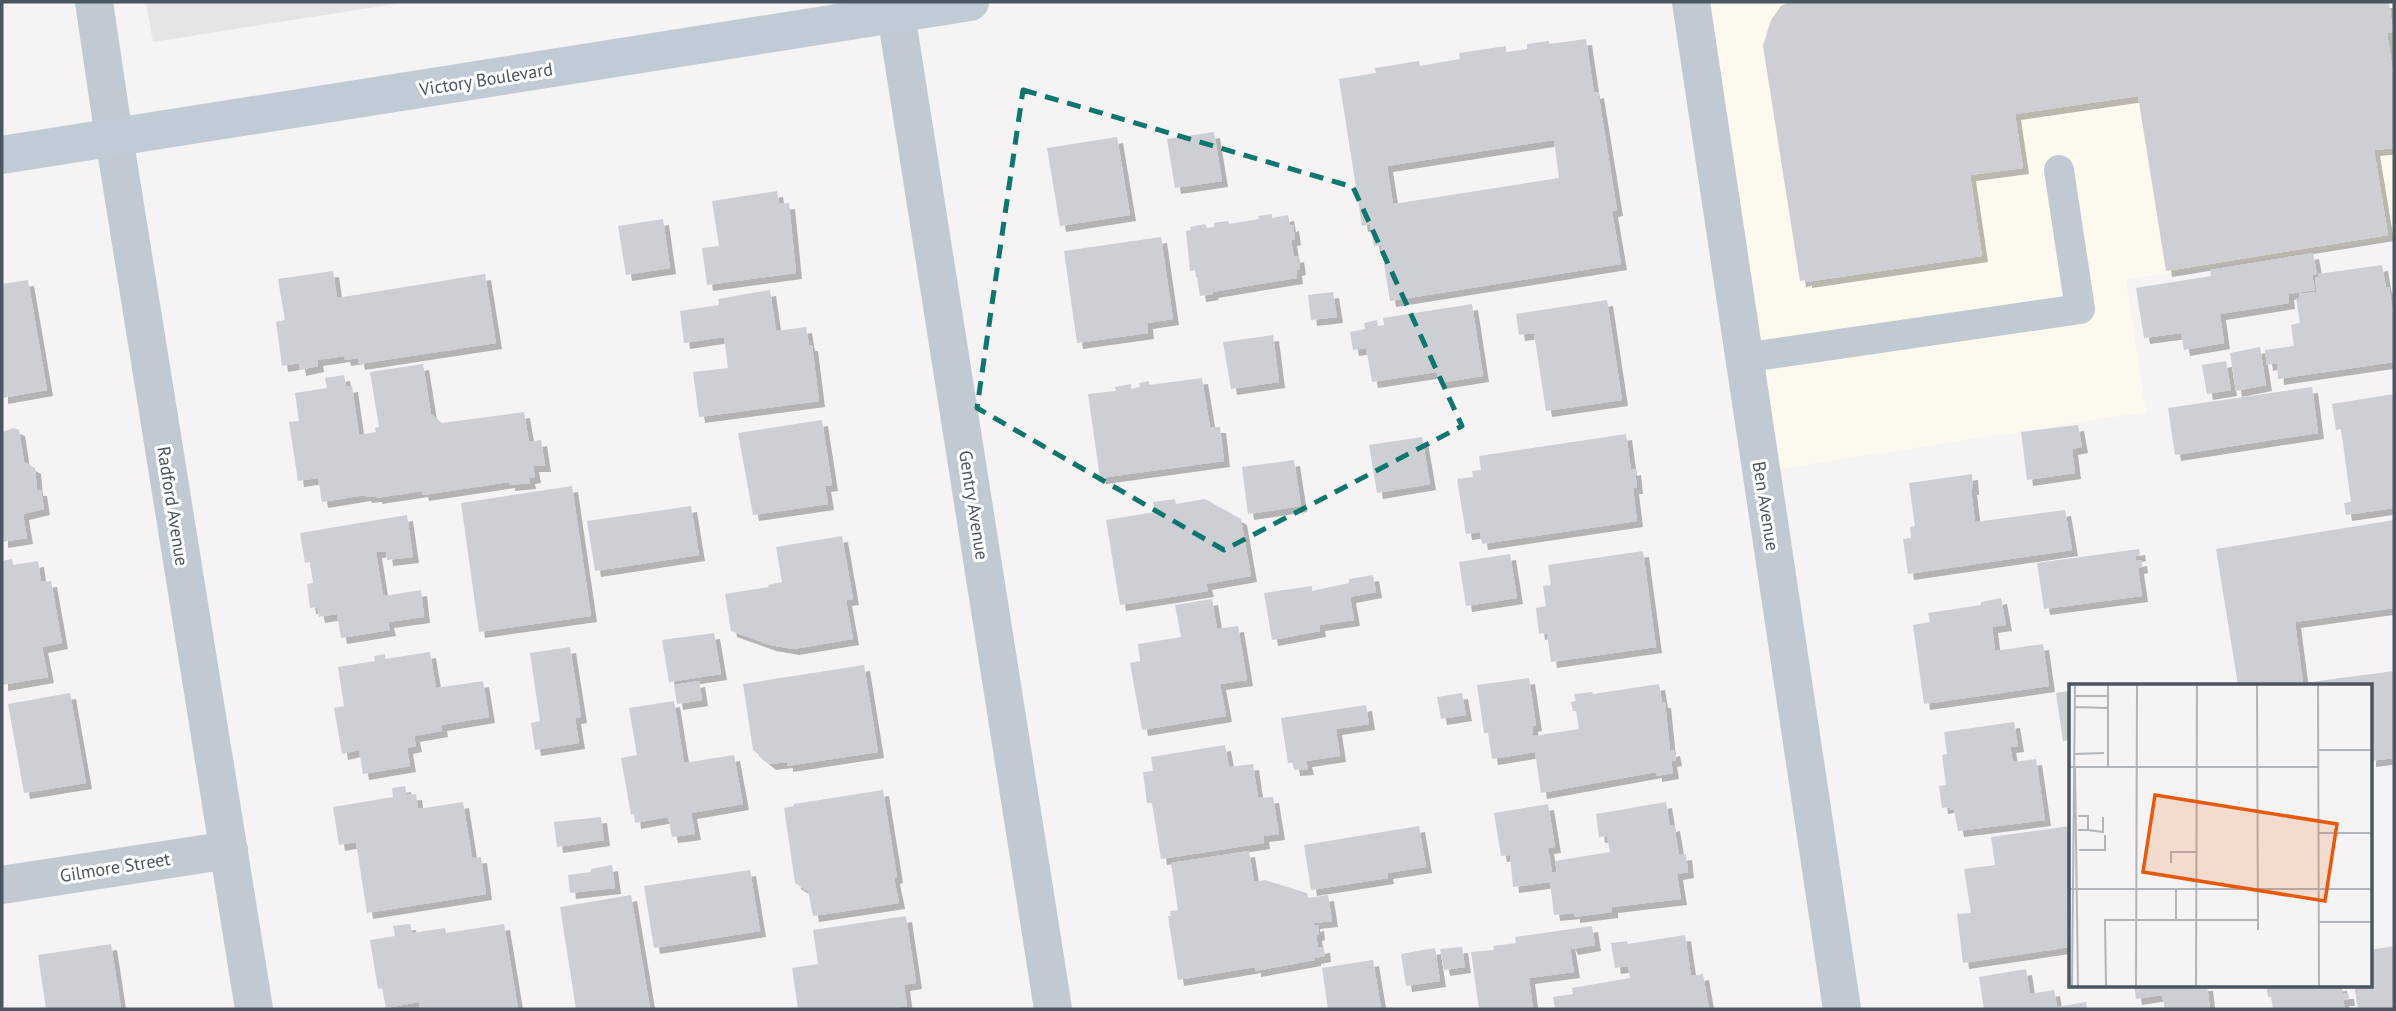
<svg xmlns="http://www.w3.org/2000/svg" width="2396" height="1011" font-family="'PT Sans',sans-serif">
	<defs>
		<filter id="shadow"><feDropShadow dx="6" dy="6" stdDeviation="0" flood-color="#0004"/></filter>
	</defs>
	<rect width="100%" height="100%" fill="#f5f3f3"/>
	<polygon fill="#fdf9ef" points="1684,2 2394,2 2394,239 2126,280 2146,412 1754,473"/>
	<polygon fill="#e6e4e5" points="146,2 407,2 153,42"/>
	<g fill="#cdcfd5" fill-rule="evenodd" filter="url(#shadow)">
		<polygon points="1789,2 2389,2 2393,32 2387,33 2394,80 2394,148 2374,150 2388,235 2166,271 2138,96 2015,114 2023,168 1970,175 1982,256 1806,282 1806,280 1800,281 1763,46 1771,20 1781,6"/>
		<path d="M1586,39l8,54 4,-1 19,118 -5,1 9,53 -231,37 -9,-56 -7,1 -4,-22 -8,2 -23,-147 37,-6 -1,-5 44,-7 1,5 40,-7 -1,-6 47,-7v6l21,-3v-5l22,-3v3zM1554,140l5,38 -166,26 -6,-38z"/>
		<polygon points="1214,132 1222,181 1175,188 1167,139"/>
		<polygon points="1117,137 1130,215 1060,226 1047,148"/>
		<polygon points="777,191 779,204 789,203 796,273 707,285 702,248 719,246 712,201"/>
		<polygon points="1272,214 1272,218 1288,215 1290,226 1293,225 1295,239 1291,240 1294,257 1298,256 1300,269 1296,270 1297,278 1212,292 1213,294 1200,296 1196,270 1190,271 1186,231 1191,230 1190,227 1205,224 1207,228 1214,227 1214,223 1228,221 1229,224 1259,219 1258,216"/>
		<polygon points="663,219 670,268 626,275 618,226"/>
		<polygon points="1161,237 1173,319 1147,323 1148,333 1077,343 1064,251"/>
		<polygon points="2313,253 2317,274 2312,275 2315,290 2288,294 2289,303 2220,314 2224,343 2184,350 2181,333 2144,338 2136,288 2211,276 2210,270"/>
		<polygon points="2382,265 2386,288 2389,287 2394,319 2394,362 2278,379 2277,363 2267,365 2265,350 2294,346 2291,325 2300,323 2296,298 2299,298 2299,294 2317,292 2315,278 2319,277 2318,274"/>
		<polygon points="333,271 337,298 485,274 496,343 359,364 358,358 345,360 344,356 317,360 318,366 300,370 299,363 282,366 276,322 285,320 278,279"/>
		<polygon points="28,280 47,390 2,398 2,284"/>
		<polygon points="770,290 776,331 806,327 809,345 812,345 819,401 699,417 693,372 728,368 724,337 684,343 680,311 719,305 718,299"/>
		<polygon points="1333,292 1337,317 1311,320 1308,295"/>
		<polygon points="1607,300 1622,400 1546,411 1534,333 1519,335 1516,314"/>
		<polygon points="1472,304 1483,376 1439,383 1437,372 1372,382 1366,348 1353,350 1350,332 1365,329 1364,323 1377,320 1378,326 1384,325 1383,318"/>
		<polygon points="1273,335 1279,382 1231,389 1223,342"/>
		<polygon points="2260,347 2266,385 2236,391 2230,353"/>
		<polygon points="2226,361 2231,390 2207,394 2202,365"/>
		<polygon points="423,364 431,414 442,423 524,412 529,442 541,440 545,466 533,466 535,477 529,478 530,483 509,485 509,482 423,495 422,491 376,498 376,496 366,497 365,495 322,502 318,478 298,481 289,422 299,421 295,393 327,388 325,378 344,375 346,387 352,386 359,435 376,432 375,428 379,427 370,372"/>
		<polygon points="1202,378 1210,427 1220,427 1224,461 1100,478 1088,394 1116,391 1115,387 1131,384 1131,389 1140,387 1139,383 1149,381 1149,385"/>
		<polygon points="2312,387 2318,433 2175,455 2168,408"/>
		<polygon points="2394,394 2394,508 2346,515 2344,503 2351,502 2341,429 2336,430 2332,404"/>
		<polygon points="822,420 832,485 825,486 828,504 753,515 738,433"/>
		<polygon points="2078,425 2082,447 2072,449 2075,473 2027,480 2021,432"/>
		<polygon points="14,428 19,430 24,462 35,468 37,490 41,490 44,509 23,514 27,538 2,542 2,432"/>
		<polygon points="1626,434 1631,470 1635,469 1637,488 1633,488 1637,521 1482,544 1480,532 1466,534 1457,479 1473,477 1472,471 1481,470 1479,456"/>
		<polygon points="1422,437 1430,484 1377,493 1369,445"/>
		<polygon points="1294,460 1301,506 1248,514 1242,467"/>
		<polygon points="1972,474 1973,489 1971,489 1975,522 2065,510 2072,550 1908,574 1903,539 1911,538 1910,527 1915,526 1909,483"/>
		<polygon points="572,486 591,616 479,632 461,503"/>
		<polygon points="1175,499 1176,504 1205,499 1241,519 1251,576 1206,584 1208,591 1120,605 1106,520 1155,512 1153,502"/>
		<polygon points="691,506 699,555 595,571 587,521"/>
		<polygon points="407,515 413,557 387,560 386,551 376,552 383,596 421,590 424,617 388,622 390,630 341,638 337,614 319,617 317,607 310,608 307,584 313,583 310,562 305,563 300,533"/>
		<polygon points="2394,520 2394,608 2295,622 2303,683 2394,671 2394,758 2370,761 2370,685 2238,685 2216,549"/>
		<polygon points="842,536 853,599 846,600 853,639 793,649 770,645 731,631 725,594 769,587 768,585 782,582 776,547"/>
		<polygon points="2139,549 2140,555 2136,556 2136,561 2141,560 2142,567 2138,568 2142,596 2044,609 2037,563"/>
		<polygon points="1643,551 1656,647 1551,662 1547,633 1539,634 1536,608 1546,606 1543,586 1551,585 1548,565"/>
		<polygon points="1510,554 1517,598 1466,606 1459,562"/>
		<polygon points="12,559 13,565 38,561 41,582 51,581 62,643 42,647 48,677 2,685 2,561"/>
		<polygon points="1373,575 1376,592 1350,597 1354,620 1319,625 1320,631 1272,640 1264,593 1312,586 1312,591 1349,583 1349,579"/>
		<polygon points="2001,598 2006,625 1992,627 1995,651 2043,644 2049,686 1924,704 1913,625 1930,622 1928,613 1981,605 1981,602"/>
		<polygon points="1212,599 1217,629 1238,626 1247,680 1220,684 1226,716 1142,730 1130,663 1140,661 1138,644 1181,637 1175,605"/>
		<polygon points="714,633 721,674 669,682 662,640"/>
		<polygon points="570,647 581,717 575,718 579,743 535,750 531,723 540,721 530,653"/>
		<polygon points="430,652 436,688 483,681 489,717 441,725 442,731 414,736 416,746 407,748 410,766 363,774 359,750 342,754 334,708 344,706 338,667 375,661 374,656 385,654 385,659"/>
		<polygon points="864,665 878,752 787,766 787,762 770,764 753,750 743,684"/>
		<polygon points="1529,678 1536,725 1532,726 1533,736 1579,729 1576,711 1573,711 1571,702 1576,701 1574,694 1592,692 1593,694 1659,684 1662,702 1665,702 1670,751 1674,750 1676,760 1671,761 1673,773 1656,776 1656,772 1541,793 1535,752 1492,759 1488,733 1484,733 1477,685"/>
		<polygon points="699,681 702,700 677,704 674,685"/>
		<polygon points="2070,691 2070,740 2063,741 2056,693"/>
		<polygon points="70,693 86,783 24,793 8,704"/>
		<polygon points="1462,693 1466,715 1441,719 1437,697"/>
		<polygon points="674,701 684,763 734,755 743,804 691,813 695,834 672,837 668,817 635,823 634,814 631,815 621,758 637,755 629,708"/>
		<polygon points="1366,705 1369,724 1336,729 1340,756 1306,761 1308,769 1294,770 1293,763 1288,763 1281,718"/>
		<polygon points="2014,722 2018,746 2010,747 2013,762 2036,759 2045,820 1958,831 1954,810 1950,810 1949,807 1942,808 1939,786 1946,785 1942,755 1947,754 1944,732"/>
		<polygon points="1225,745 1229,767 1253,764 1258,798 1273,797 1279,834 1263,836 1264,843 1161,859 1152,803 1147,803 1143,772 1153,771 1151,757"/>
		<polygon points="405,786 407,795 416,794 418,809 463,802 472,858 481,857 486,894 367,913 356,842 339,845 333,807 393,797 392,788"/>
		<polygon points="883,790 897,877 894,878 899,903 813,916 808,891 795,883 784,808 794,806 794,804"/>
		<polygon points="1666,802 1670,826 1674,825 1679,855 1686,854 1688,872 1677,874 1681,899 1612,907 1612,912 1574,917 1574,913 1554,915 1550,882 1513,887 1510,855 1501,856 1494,813 1548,804 1555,847 1548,848 1552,872 1557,872 1555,861 1610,852 1607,836 1599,837 1596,814"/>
		<polygon points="601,817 604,840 557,847 554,822"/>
		<polygon points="1419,826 1426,867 1387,873 1388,878 1311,890 1304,845"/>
		<polygon points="2070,826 2070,947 1963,963 1957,914 1971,913 1964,869 1995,865 1991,837"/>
		<polygon points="1249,851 1254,882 1265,880 1307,893 1308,898 1328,895 1332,921 1314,923 1314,926 1318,925 1319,934 1316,935 1318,948 1324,947 1325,956 1315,958 1315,960 1255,971 1255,967 1178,980 1168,916 1171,916 1170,911 1178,910 1171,863"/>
		<polygon points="612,865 615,888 570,893 568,875 591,872 591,869"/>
		<polygon points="750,870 760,931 654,948 644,886"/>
		<polygon points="631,895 650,1008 576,1009 560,907"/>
		<polygon points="906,916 916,983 904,985 907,1006 889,1009 798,1009 792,968 818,964 813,930"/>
		<polygon points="410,924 412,933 445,928 446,933 504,924 518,1009 420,1009 419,1002 386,1008 382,988 378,989 370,940 395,936 393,926"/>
		<polygon points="1592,926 1595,945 1572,949 1569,942 1574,972 1529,978 1533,1009 1479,1009 1471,952 1494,950 1493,946 1516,943 1515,937"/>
		<polygon points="1685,935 1691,976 1703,974 1709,1009 1555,1009 1553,997 1573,994 1572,988 1630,978 1628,966 1615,968 1611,943 1627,941 1628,944"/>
		<polygon points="111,944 121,1009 46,1009 38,955"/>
		<polygon points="2394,946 2394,1009 2358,1009 2354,985 2370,985 2370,950"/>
		<polygon points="1462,947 1465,967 1444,970 1440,949"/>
		<polygon points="1435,948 1440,981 1406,986 1401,954"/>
		<polygon points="1373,960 1381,1008 1328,1009 1322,968"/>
		<polygon points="2026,969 2030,994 2054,990 2057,1007 2086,1002 2087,1009 1984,1009 1979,977"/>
		<polygon points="2134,985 2207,985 2210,1009 2165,1009 2162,995 2136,999"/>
		<polygon points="2266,985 2300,985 2301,987 2341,985 2343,993 2348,993 2349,1000 2343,1000 2345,1009 2273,1009 2271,997 2268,997"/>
	</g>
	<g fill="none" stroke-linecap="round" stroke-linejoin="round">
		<polyline stroke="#c1cad2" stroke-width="30" points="1743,358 2080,309 2059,170"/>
		<g stroke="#c1cad2" stroke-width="38">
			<polyline points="1691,2 1842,1009"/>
			<polyline points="896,14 1053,1009"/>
			<polyline points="114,137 254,1009"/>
			<polyline points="2,885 229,850"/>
		</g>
		<polyline stroke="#c1cad2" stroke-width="38" points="94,2 114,137"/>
		<polyline stroke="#c1cbd6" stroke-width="38" points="2,155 970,2"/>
	</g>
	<path fill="none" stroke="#0f766e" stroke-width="5" stroke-dasharray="14 9" stroke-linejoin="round" d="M1023,90l330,97 109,239 -238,124 -247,-142z"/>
	<g text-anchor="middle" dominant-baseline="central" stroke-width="6" stroke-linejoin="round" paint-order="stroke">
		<g font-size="18" fill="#4a5661" stroke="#fff">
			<text transform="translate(486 79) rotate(-9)">Victory Boulevard</text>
			<text transform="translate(974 505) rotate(81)">Gentry Avenue</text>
			<text transform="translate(173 506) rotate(81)">Radford Avenue</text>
			<text transform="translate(1766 506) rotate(81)">Ben Avenue</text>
			<text transform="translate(115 867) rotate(-9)">Gilmore Street</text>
		</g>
	</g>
	<g transform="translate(2069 684)">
		<rect width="303" height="303" fill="#f5f3f3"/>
		<path fill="none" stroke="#b1b4b9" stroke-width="2" d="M188,1l1,245M249,1l1,301M6,12h33M6,23l33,1M249,66h54M6,70l29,-1M0,83h249M39,83v-82M6,84l3,218M9,132h10v14h-10M19,146l15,2v-15M249,149h54M10,166h26v-15M102,179v-11h26M0,205h303M107,205v31M250,238h53M3,302l3,-301M37,302l-1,-66h152M67,302l1,-301M127,302l1,-301"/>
		<path fill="#e8590c" fill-opacity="0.15" stroke="#e8590c" stroke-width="3.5" d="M86,111l182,29 -12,77 -182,-29z"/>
		<rect width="303" height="303" fill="none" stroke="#4a5661" stroke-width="3.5"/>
	</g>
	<rect width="2396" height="1011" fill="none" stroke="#4a5661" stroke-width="7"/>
</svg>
